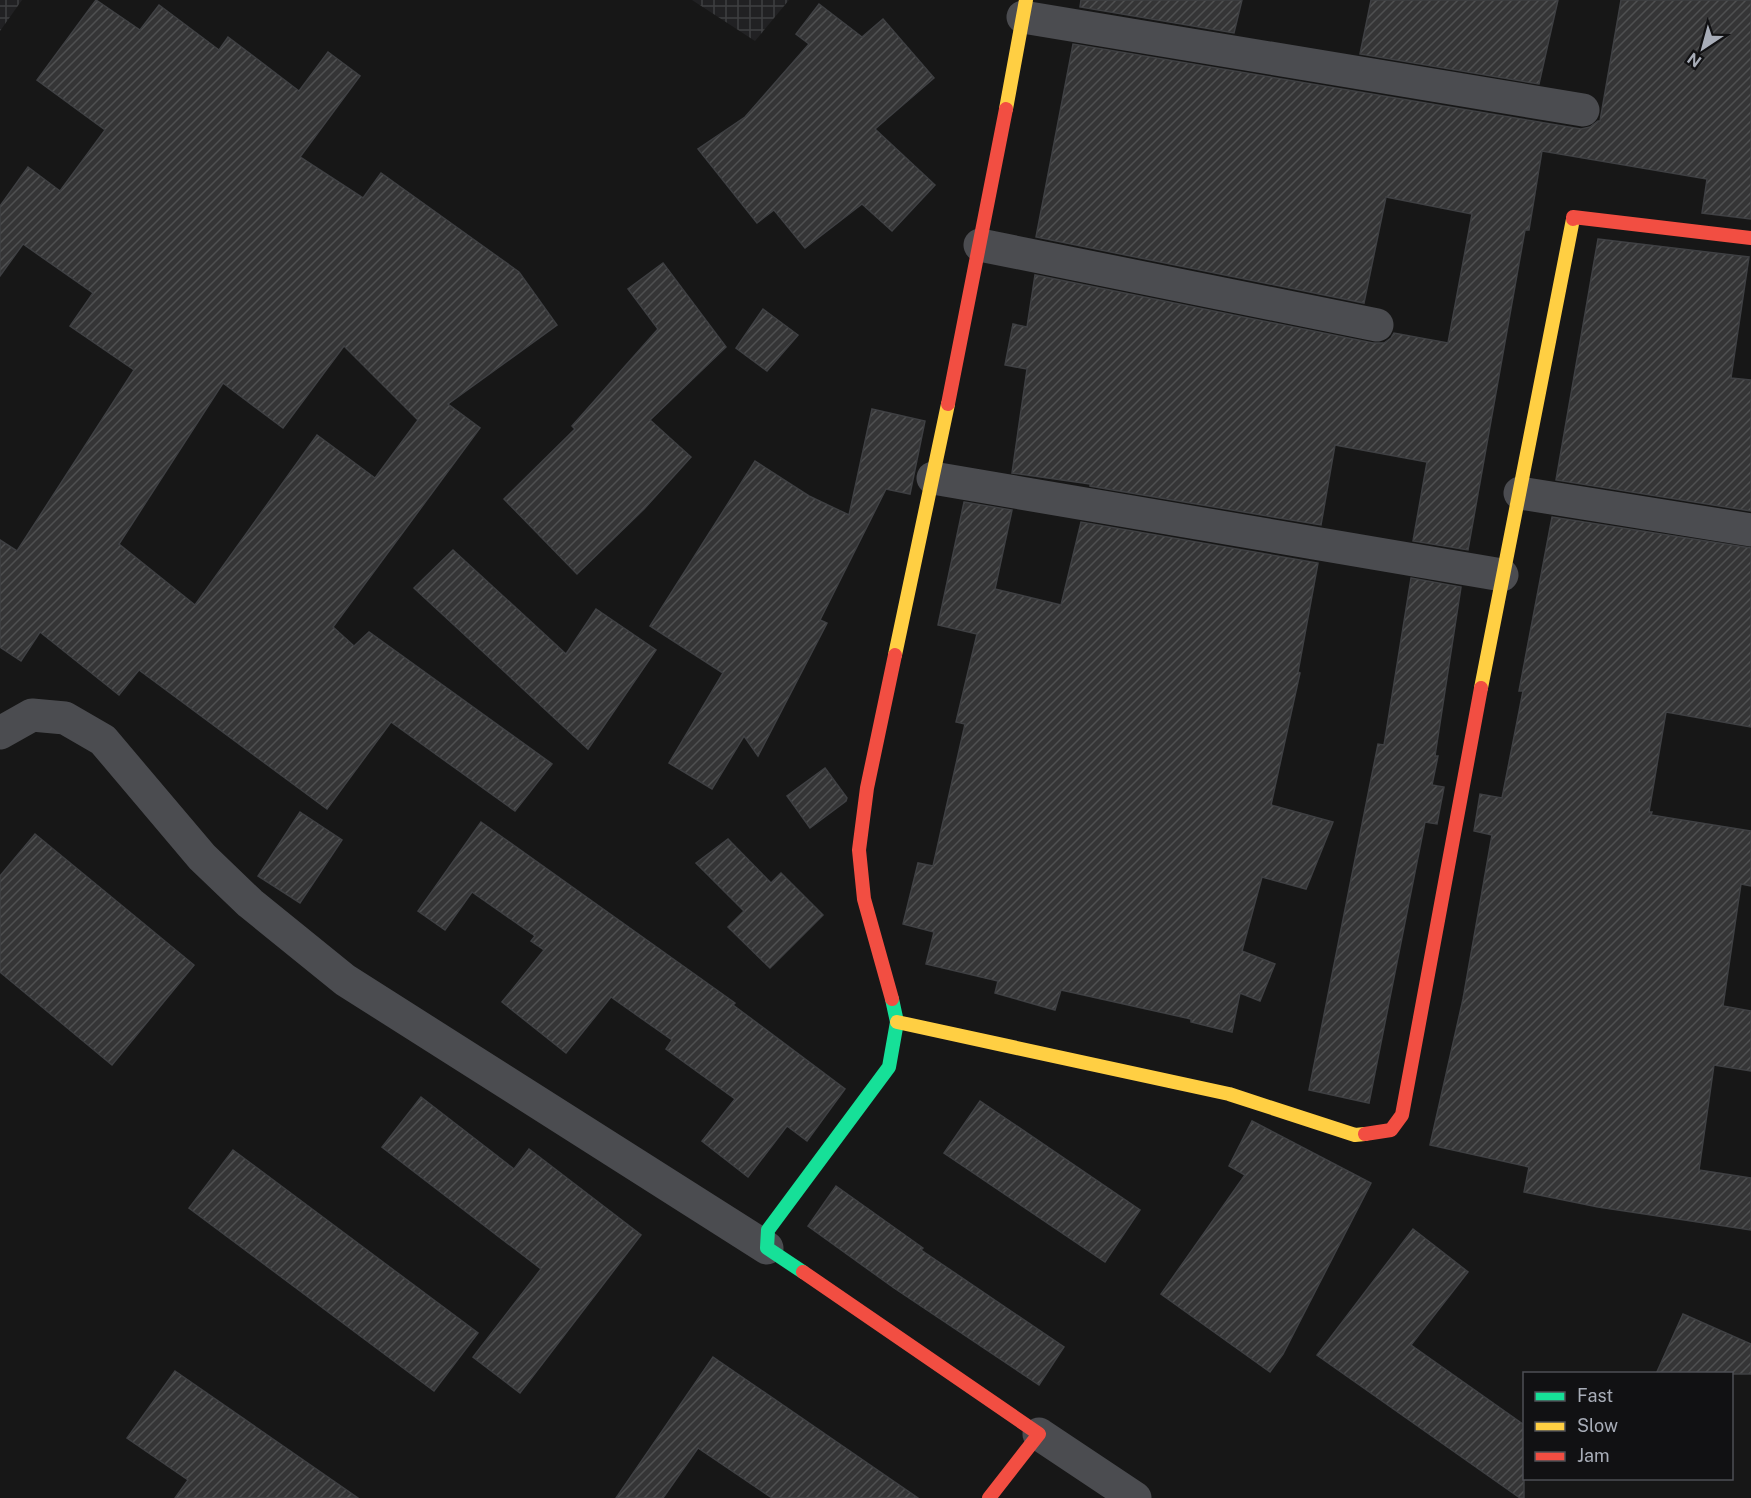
<svg xmlns="http://www.w3.org/2000/svg" width="1751" height="1498" font-family="'Public Sans',sans-serif">
	<defs>
		<pattern id="industrial-grid" width="8" height="8" patternUnits="userSpaceOnUse" patternTransform="scale(1.5)"><rect width="8" height="8" fill="#212123"/><path d="M0 4h8M4 0v8" fill="none" stroke="#3e3f41"/></pattern>
		<pattern id="building-hatch" width="6" height="6" patternUnits="userSpaceOnUse" patternTransform="scale(1.5)"><rect width="6" height="6" fill="#353536"/><path d="M-1 1l2-2M0 6l6-6M5 7l2-2" fill="none" stroke="#4f5051"/></pattern>
	</defs>
	<rect width="100%" height="100%" fill="#171717"/>
	<g fill="url(#industrial-grid)">
		<polygon points="0,0 22,0 0,31"/>
		<polygon points="692,0 789,0 755,41"/>
	</g>
	<g fill="url(#building-hatch)" stroke="#3f4043" stroke-width="1.5" fill-rule="evenodd">
		<path d="M96,0l44,30 19,-25 60,45 9,-13 71,54 29,-39 32,24 -60,81 63,41 18,-25 138,99 38,53 -109,79 32,24 -147,199 21,19 15,-14 183,132 -37,47 -124,-89 -64,87 -188,-139 -20,25 -79,-63 -19,29 -21,-14v-107l17,11 117,-181 -64,-44 23,-33 -70,-49 -23,32v-70l28,-39 32,24 45,-61 -68,-50zM344,346l74,74 -43,58 -58,-43 -122,170 -76,-61 104,-161 60,45z"/>
		<polygon points="1081,0 1242,0 1234,33 1080,7"/>
		<polygon points="1371,0 1558,0 1539,84 1360,54"/>
		<polygon points="1621,0 1751,0 1751,219 1702,213 1707,179 1542,151 1529,230 1525,230 1468,550 1413,541 1427,462 1335,445 1321,525 1090,486 1090,484 1012,473 1027,369 1005,365 1013,324 1027,327 1035,275 1373,343 1384,343 1391,338 1394,333 1448,343 1472,214 1386,197 1364,303 1036,237 1073,44 1581,129 1590,127 1598,121 1600,121"/>
		<polygon points="819,4 862,37 883,19 934,78 875,129 935,185 892,231 862,204 805,248 774,210 757,223 698,149 745,117 809,44 796,34"/>
		<polygon points="1598,239 1749,257 1731,378 1751,380 1751,511 1556,480"/>
		<polygon points="663,263 726,347 650,420 691,457 644,509 577,574 504,499 575,429 572,426 658,329 628,289"/>
		<polygon points="763,309 798,335 767,371 736,348"/>
		<polygon points="872,409 925,421 910,494 886,489 820,620 827,623 758,756 744,736 712,789 669,763 723,673 650,626 755,461 809,496 849,515"/>
		<polygon points="964,502 1012,510 995,589 1061,605 1081,522 1318,563 1298,672 1300,673 1271,805 1333,822 1306,889 1262,877 1242,951 1275,964 1260,1001 1240,993 1232,1032 1191,1022 1191,1019 1061,990 1055,1010 995,993 998,981 926,964 934,932 903,924 918,863 933,866 965,724 956,722 977,634 938,625"/>
		<polygon points="1552,517 1751,548 1751,727 1666,712 1649,812 1652,812 1651,815 1751,831 1751,886 1741,884 1723,1006 1751,1011 1751,1071 1714,1065 1699,1170 1751,1178 1751,1230 1598,1207 1524,1192 1529,1167 1430,1145 1463,999 1492,835 1474,831 1480,794 1502,798 1523,691 1519,691"/>
		<polygon points="453,550 566,654 596,609 656,650 588,749 414,588"/>
		<polygon points="1411,578 1461,587 1435,756 1438,756 1432,785 1444,787 1437,824 1425,822 1369,1103 1309,1090 1378,744 1384,745"/>
		<polygon points="825,768 847,798 846,801 810,828 787,796"/>
		<polygon points="300,812 342,840 300,903 258,876"/>
		<polygon points="481,822 735,1003 733,1005 845,1089 807,1141 787,1126 748,1177 702,1141 735,1099 666,1049 672,1040 611,997 566,1053 502,1002 544,950 531,941 535,936 472,892 445,930 418,911"/>
		<polygon points="35,834 194,965 112,1065 0,972 0,876"/>
		<polygon points="728,839 771,883 781,873 823,915 770,968 728,927 744,911 696,863"/>
		<polygon points="421,1097 514,1169 529,1149 641,1235 520,1393 473,1357 541,1269 382,1147"/>
		<polygon points="980,1101 1140,1210 1105,1262 944,1153"/>
		<polygon points="1252,1121 1371,1183 1283,1354 1270,1372 1161,1294 1245,1175 1229,1166"/>
		<polygon points="233,1150 478,1333 434,1391 189,1208"/>
		<polygon points="836,1186 923,1248 921,1250 1064,1347 1039,1385 894,1288 808,1226"/>
		<polygon points="1413,1229 1468,1272 1411,1345 1524,1425 1524,1498 1520,1498 1317,1355"/>
		<polygon points="1683,1314 1751,1344 1751,1374 1656,1374"/>
		<polygon points="713,1357 918,1498 772,1498 698,1448 663,1498 616,1498"/>
		<polygon points="175,1371 358,1498 175,1498 188,1480 127,1438"/>
	</g>
	<g fill="none" stroke-linecap="round" stroke-linejoin="round">
		<g stroke="#4b4c50" stroke-width="33">
			<polyline points="1023,17 1583,110"/>
			<polyline points="980,245 1377,325"/>
			<polyline points="933,478 1502,575"/>
			<polyline points="1520,493 1751,530"/>
			<polyline points="0,733 32,715 65,718 103,740 202,857 250,903 345,980 767,1248"/>
			<polyline points="1039,1434 1135,1498"/>
		</g>
		<polyline stroke="#16e098" stroke-width="14" points="803,1272 767,1248 768,1230 889,1067 897,1022 892,999"/>
		<g stroke="#ffcf43" stroke-width="14">
			<polyline points="1006,109 1026,0"/>
			<polyline points="895,655 948,404"/>
			<polyline points="1481,688 1573,219"/>
			<polyline points="897,1022 1229,1094 1355,1135 1365,1134"/>
		</g>
		<g stroke="#f24e42" stroke-width="14">
			<polyline points="1573,219 1573,217 1751,238"/>
			<polyline points="948,404 1006,109"/>
			<polyline points="892,999 864,899 859,850 867,788 895,655"/>
			<polyline points="1365,1134 1391,1130 1402,1115 1481,688"/>
			<polyline points="803,1272 1039,1434 989,1498"/>
		</g>
	</g>
	<rect x="1523" y="1372" width="210" height="108" fill="#111113" stroke="#4d4f55" stroke-width="1.5"/>
	<rect x="1535" y="1392" width="30" height="9" fill="#16e098" stroke="#4d4f55" stroke-width="1.5"/>
	<text x="1577" y="1402" font-size="18" fill="#a8adb8">Fast</text>
	<rect x="1535" y="1422" width="30" height="9" fill="#ffcf43" stroke="#4d4f55" stroke-width="1.5"/>
	<text x="1577" y="1432" font-size="18" fill="#a8adb8">Slow</text>
	<rect x="1535" y="1452" width="30" height="9" fill="#f24e42" stroke="#4d4f55" stroke-width="1.5"/>
	<text x="1577" y="1462" font-size="18" fill="#a8adb8">Jam</text>
	<g transform="translate(1703 48) rotate(216)" stroke="#111113" stroke-width="4.5" paint-order="stroke">
	<path d="M0-4.5L10 22L0 15L-10 22Z" fill="#a8adb8"/>
	<text y="-9" font-size="16" font-weight="bold" text-anchor="middle" fill="#a8adb8">N</text>
	</g>
</svg>
